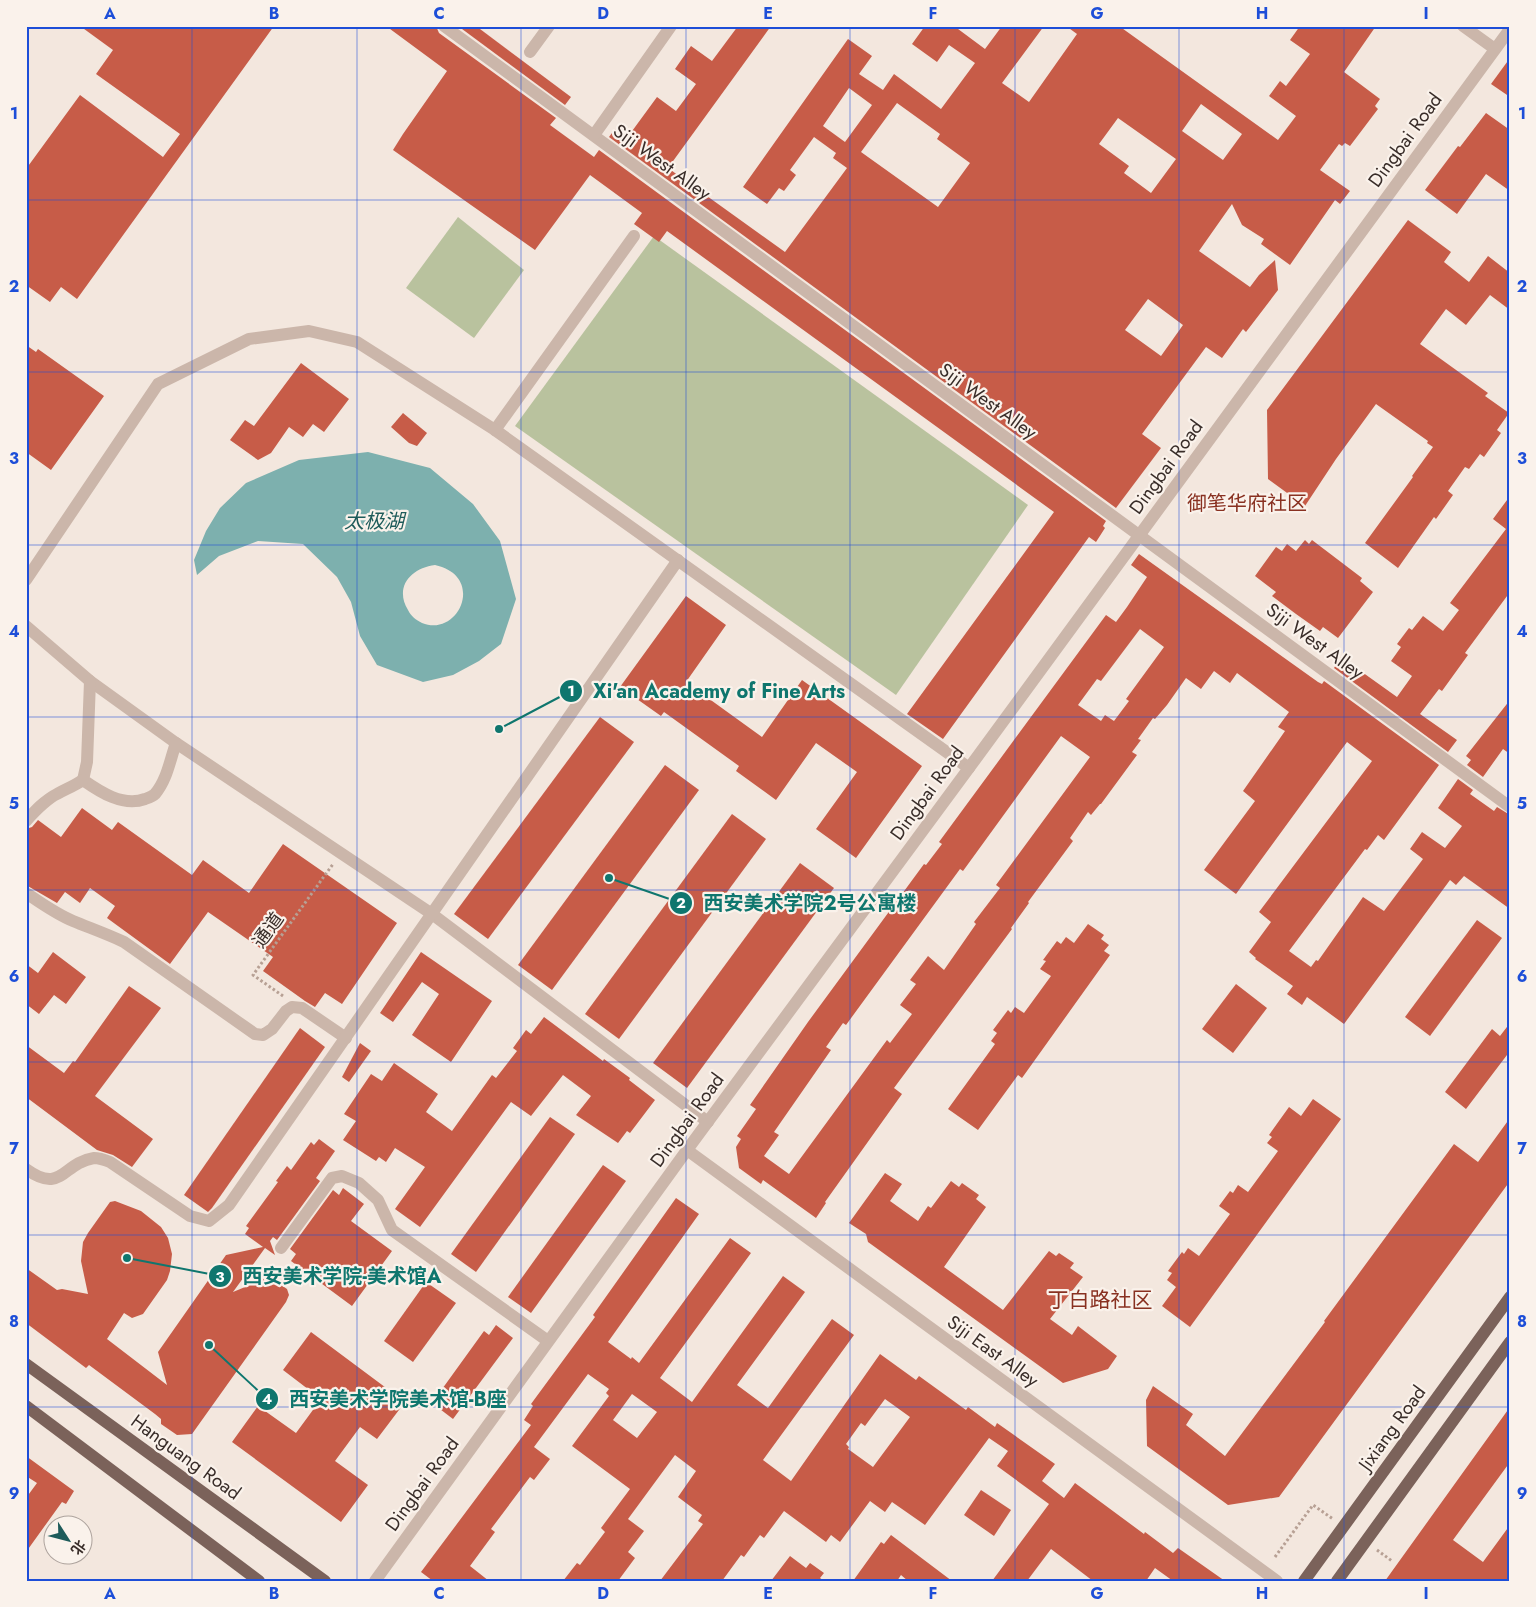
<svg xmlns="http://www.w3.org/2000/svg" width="1536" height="1607" font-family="Jost,'Noto Sans SC',sans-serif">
	<rect width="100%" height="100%" fill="#f3e7de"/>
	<g fill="#b9c29e">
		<polygon points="458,217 524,270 474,338 406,288"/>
		<polygon points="654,236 1028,505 896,695 515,426"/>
	</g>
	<path fill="#7db0ae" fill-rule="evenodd" d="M368,452l62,16 43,36 27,37 16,58 -15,45 -22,17 -26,14 -30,7 -46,-17 -17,-29 -9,-34 -14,-25 -34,-33 -45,-3 -39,15 -22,19 -3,-15 12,-29 14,-23 26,-25 53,-23zM435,565c51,11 24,73 -13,58 -6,-3 -11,-7 -14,-13 -14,-23 3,-42 27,-45z"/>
	<g fill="#c75c48" fill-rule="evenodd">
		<polygon points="80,26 274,26 77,299 61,287 50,302 26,285 26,169 80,95 163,157 180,134 96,74 113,50"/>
		<polygon points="386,26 436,26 439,33 556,118 550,125 594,157 599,150 1106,521 1103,526 1105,528 1096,542 1089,537 943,739 907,714 1054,512 667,231 659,242 634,224 642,213 590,175 535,250 393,150 403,134 447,71"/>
		<polygon points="458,26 476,26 571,97 565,105"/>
		<path d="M738,26h33l-103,142 117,84 62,-84 -14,-10 3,-5 -22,-16 -24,33 6,5 -12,16 -5,-3 -12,16 -24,-17 105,-148 24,17 -13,18 24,16 11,-16 47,35 34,-46 -26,-18 -12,17 -25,-18 13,-18h29l31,23 17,-23h42l-42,57 27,19 48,-68 -11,-8h53l159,114 18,-24 -27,-20 11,-15 6,5 24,-32 -20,-14 10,-14h76l-32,46 36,27 -5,7 3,3 -28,37 -5,-3 -3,3 -3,-2 -19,26 30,21 -10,13 -5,-4 -45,65 -29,-21 3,-5 -22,-14 -10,-21 -33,47 51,36 9,-12 16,-15 3,30 -32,42 -3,-3 -21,29 -16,-11 -64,87 19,14 -45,60 -507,-371 6,-8 12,9 30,-41 19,14 20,-27 -21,-15 16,-23 21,15zM849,88l23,17 -27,37 -22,-16zM897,103l43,31 -3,5 33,24 -32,44 -77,-55zM1201,104l41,30 -19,26 -41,-29zM1118,118l58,41 -25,34 -27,-20 5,-7 -30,-22zM1148,299l35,26 -22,31 -36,-26z"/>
		<polygon points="1510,58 1510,97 1491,84"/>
		<polygon points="1486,113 1510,130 1510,191 1486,174 1457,214 1425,190 1458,146 1460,147"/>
		<polygon points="1408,220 1451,252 1444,262 1469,282 1488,256 1510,273 1510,310 1490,295 1466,325 1446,309 1420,344 1488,393 1485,396 1509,413 1497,430 1501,433 1484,457 1480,454 1469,469 1465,467 1448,491 1453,495 1436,519 1434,517 1398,568 1365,543 1413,477 1412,476 1433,447 1427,443 1428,441 1376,404 1336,459 1305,506 1268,479 1267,410"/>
		<polygon points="26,345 36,352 38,349 104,396 51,470 26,452"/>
		<polygon points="301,363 349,399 324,432 313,424 303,437 289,427 271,453 258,460 230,440 245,420 254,426"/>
		<polygon points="403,413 427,433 417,446 409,443 391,427"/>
		<polygon points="1510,496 1510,592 1465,653 1468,655 1442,691 1439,689 1420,714 1457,740 1448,752 1334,668 1341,657 1397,697 1412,676 1391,661 1401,647 1397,644 1409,628 1412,630 1423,616 1443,631 1459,610 1450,603 1506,529 1493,519"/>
		<polygon points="1305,540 1309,544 1312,540 1362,578 1360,581 1373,592 1338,638 1323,627 1320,631 1296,614 1272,596 1276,592 1255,576 1276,547 1282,551 1287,544 1296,551"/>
		<path d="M1139,554l179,128 4,2 2,-3 115,84 -55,75 -6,-5 -11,15 -2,-1 -76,102 22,16 5,-7 2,1 45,-64 21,14 39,-52 -13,-10 12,-17 23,16 17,-22 -24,-18 20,-29 15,11 -3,4 24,17 3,-4 13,8v94l-46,-33 -8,9 -6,-5 -106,144 -37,-27 -5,8 -15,-11 6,-8 -38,-27 1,-1 -7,-6 22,-30 -12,-10 113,-151 -25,-19 -111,152 -32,-24 51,-69 -12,-10 42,-60 -7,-4 11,-15 -52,-39 -7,10 -16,-12 -13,18 -15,-11 -19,27 -12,14 -2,-1 -15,21 3,1 -9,12 5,3 -36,49h-1l-9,11 -3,-3 -18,26 3,3 -45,61 1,1 -18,25 1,1 -118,159 8,6 -77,108 1,1 -10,15 -53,-38 -2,4 -22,-16 -3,-21 5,-8 -4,-3 19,-27 -6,-4 58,-83 116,-158 2,1 16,-21 -3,-2 167,-227 10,7 11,-15 20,-30 -16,-12zM1140,629l24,18 -38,52 3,2 -15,20 -9,-6 -4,6 -23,-16 19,-26 4,2zM1061,736l29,21 -94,128 4,3 -26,34 2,2 -32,46 -16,-14 -18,24 6,4 -16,21 12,9 -22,29 -3,-3 -98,134 -25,-18 15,-21 -5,-3 57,-82 -5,-3 17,-24 3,2 114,-156 3,2z"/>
		<polygon points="686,596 726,625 686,682 690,685 762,737 802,680 922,766 856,858 816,829 857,772 816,743 776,800 736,771 739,766 664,712 661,716 620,687"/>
		<polygon points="1510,700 1510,754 1503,749 1483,777 1467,765 1471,760 1466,756"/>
		<polygon points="600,717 634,742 488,939 454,914"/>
		<polygon points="665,765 699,790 552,990 518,965"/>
		<polygon points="82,808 112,830 118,822 192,875 203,860 249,893 283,844 397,923 342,1004 325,993 315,1007 305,1001 263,971 273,957 208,912 170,964 107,918 115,906 90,888 80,903 65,892 57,903 26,885 26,829 32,827 38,820 61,837"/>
		<polygon points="732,814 766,839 619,1039 585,1014"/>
		<polygon points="800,863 834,888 687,1088 653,1063"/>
		<polygon points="1477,920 1502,938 1430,1036 1405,1017"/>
		<polygon points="1088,924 1104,935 1101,939 1109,945 1104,951 1110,955 1022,1078 1018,1075 978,1130 948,1109 995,1044 991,1041 997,1033 993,1030 1008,1010 1011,1013 1015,1007 1024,1013 1051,976 1040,969 1046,961 1043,960 1057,941 1061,944 1066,937 1074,943"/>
		<polygon points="53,952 86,977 66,1004 54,995 39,1014 26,1004 26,964 38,973"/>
		<polygon points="421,952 492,1001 451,1062 412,1035 439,994 422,982 393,1022 380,1013"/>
		<polygon points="1236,984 1267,1008 1233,1053 1202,1029"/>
		<polygon points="129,986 161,1008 95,1096 153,1139 132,1167 113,1155 97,1150 26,1097 26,1045 64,1073 73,1061 75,1062"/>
		<polygon points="544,1017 603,1061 604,1059 630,1078 629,1080 655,1100 630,1133 627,1131 618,1143 576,1115 591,1096 563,1075 531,1116 511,1102 420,1227 395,1209 425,1167 395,1148 386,1162 379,1157 376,1161 343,1140 356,1121 344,1114 371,1074 382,1081 394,1063 438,1094 426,1112 452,1131 492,1075 496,1078 517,1051 513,1048 526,1030 531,1034"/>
		<polygon points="1510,1023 1510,1051 1466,1109 1445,1092 1492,1029 1500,1036"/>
		<polygon points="300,1028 325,1047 212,1208 208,1212 184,1195"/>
		<polygon points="360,1043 371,1051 349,1082 342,1077"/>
		<polygon points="1313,1099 1341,1119 1190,1327 1162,1306 1176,1287 1167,1280 1172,1273 1168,1271 1182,1252 1184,1254 1188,1248 1199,1256 1230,1214 1219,1206 1230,1191 1233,1193 1238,1185 1248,1192 1278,1151 1267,1143 1272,1137 1269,1135 1289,1107 1301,1116"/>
		<polygon points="550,1117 575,1134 476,1272 451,1254"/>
		<polygon points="1510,1118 1510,1181 1279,1497 1228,1505 1147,1446 1146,1400 1153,1386 1193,1414 1186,1425 1225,1456 1325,1322 1324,1321 1454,1144 1478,1162"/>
		<polygon points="319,1139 335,1151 316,1178 320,1181 277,1240 273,1237 270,1241 275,1255 265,1248 233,1292 269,1277 287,1289 289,1295 286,1302 192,1434 177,1435 161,1424 161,1419 155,1414 89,1365 86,1368 26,1323 26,1268 57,1290 62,1289 88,1294 81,1261 83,1242 88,1233 110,1202 115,1201 141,1211 161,1227 168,1238 172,1254 170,1271 167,1280 143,1314 132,1318 124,1313 107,1339 167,1385 158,1352 226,1255 263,1247 245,1234 249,1228 246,1226 278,1182 276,1181 287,1166 291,1170 311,1142 314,1145"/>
		<polygon points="603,1165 626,1181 531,1313 508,1297"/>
		<polygon points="885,1173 902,1184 890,1201 918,1221 928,1206 931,1208 951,1181 959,1187 962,1183 979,1195 976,1199 986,1207 944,1267 1003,1310 1049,1251 1056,1256 1059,1253 1074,1263 1070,1268 1083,1277 1050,1319 1072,1335 1078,1326 1117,1356 1108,1369 1063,1383 868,1242 866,1234 849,1223"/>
		<polygon points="343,1188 364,1204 351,1221 392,1251 352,1306 291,1261 296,1254 290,1249 333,1190 339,1195"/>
		<path d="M676,1198l23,16 -91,128 23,17 1,-2 7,6 91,-125 21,15 -91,125 32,24 91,-126 22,16 -68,93 31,23 64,-89 22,16 -91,125 28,21 89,-127 36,26 3,-4 47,34 2,-3 27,20 2,-4 58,41 -13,17 22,17 11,-15 69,51 1,-2 28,21 5,-5 47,33h-52l-18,-13 -9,13h-53l-42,-32 -24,32h-35l57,-77 -52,-38 11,-15 -19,-13 -64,87 -33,-23 -7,10 -15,-11 -30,41 -9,-7 -5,7 -42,-31 -20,27 -4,-3 -16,22 -3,-2 -19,26h-62l43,-57 -5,-3 4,-6 -24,-18 18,-26 -21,-16 -47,64 16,12 -16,21 7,6 -17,23h-55l14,-18 3,2 25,-33 -4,-4 29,-39 -58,-43 37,-50 -3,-3 3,-4 -21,-15 -54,73 16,12 -16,21 -4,-3 -39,52 4,3 -25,34 19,15h-56l-12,-9 110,-147 -7,-5 9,-14 -2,-2 64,-87 -2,-2zM632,1394l25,18 -20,26 -24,-18zM885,1399l25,18 -37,50 -25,-18 1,-2 -3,-3 15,-21 4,3z"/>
		<polygon points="426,1282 456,1303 413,1362 384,1341"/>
		<polygon points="496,1325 513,1338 453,1419 432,1403 484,1331 489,1335"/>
		<polygon points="311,1332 405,1402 377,1439 360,1427 335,1461 368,1485 341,1522 232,1442 258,1406 296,1433 321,1399 283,1370"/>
		<polygon points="1510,1407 1510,1462 1453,1540 1483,1562 1510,1525 1510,1581 1385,1581"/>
		<polygon points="26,1456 74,1491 66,1504 62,1502 26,1552 26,1498 37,1483 26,1476"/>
		<polygon points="981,1490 1011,1510 994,1536 964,1515"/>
		<polygon points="891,1535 952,1581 908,1581 901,1575 897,1581 853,1581 881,1542 884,1544"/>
		<polygon points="790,1556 806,1568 810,1563 824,1573 820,1578 824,1581 771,1581"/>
	</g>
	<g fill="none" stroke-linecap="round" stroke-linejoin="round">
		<g stroke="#b7a094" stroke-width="3" stroke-dasharray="2.5 2.5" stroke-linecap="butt">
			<polyline points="283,996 253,975 333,864"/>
			<polyline points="1377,1550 1392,1561"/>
			<polyline points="1275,1557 1313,1505 1333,1519"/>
		</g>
		<g stroke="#cbb6aa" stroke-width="12">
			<polyline points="444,26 1510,807"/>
			<polyline points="1463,26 1495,49"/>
			<polyline points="530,52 549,26"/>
			<polyline points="594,135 671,26"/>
			<polyline points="495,430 634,236"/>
			<polyline points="26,580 158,384 249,339 309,331 357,342 495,430 969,768"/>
			<polyline points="26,626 90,681 176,743 432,914 708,1122"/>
			<path d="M90,681l-3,81 -4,18c17,12 40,27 62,19 3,-1 7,-2 10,-5 12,-14 15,-34 21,-51"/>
			<path d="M26,821c9,-10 19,-21 31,-27 9,-5 17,-8 26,-14"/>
			<path d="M26,893c15,10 30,21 47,28 17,7 34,13 51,21l131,92 8,1 9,-6 14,-18 6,-4 10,1 44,30"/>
			<polyline points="687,1150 1277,1581"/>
			<path d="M26,1169c36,26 36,-6 68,-11 5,0 11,2 16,4l80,54 19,5 20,-16 449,-645"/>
			<polyline points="281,1248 332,1178 342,1176 359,1183 378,1200 392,1230 548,1341"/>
			<polyline points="375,1581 687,1150 969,768 1510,29"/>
		</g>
		<g stroke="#7b625a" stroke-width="12">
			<polyline points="26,1364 325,1581"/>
			<polyline points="26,1406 259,1581"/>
			<polyline points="1304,1581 1510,1297"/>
			<polyline points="1337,1581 1510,1342"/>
		</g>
	</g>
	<path fill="none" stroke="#1d4ed8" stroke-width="1" stroke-opacity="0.55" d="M192,26v1555M357,26v1555M521,26v1555M686,26v1555M850,26v1555M1015,26v1555M1179,26v1555M1344,26v1555M26,200h1484M26,372h1484M26,545h1484M26,717h1484M26,890h1484M26,1062h1484M26,1235h1484M26,1407h1484"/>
	<g text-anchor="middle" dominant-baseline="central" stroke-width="4.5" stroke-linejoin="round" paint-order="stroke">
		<g font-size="19" fill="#392d29" stroke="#faf2eb">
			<text transform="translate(1405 140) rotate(-54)">Dingbai Road</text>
			<text transform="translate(662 162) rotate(36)">Siji West Alley</text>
			<text transform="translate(988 401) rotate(36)">Siji West Alley</text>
			<text transform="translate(1166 467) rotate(-54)">Dingbai Road</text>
			<text transform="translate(1315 641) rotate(36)">Siji West Alley</text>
			<text transform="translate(927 793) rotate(-54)">Dingbai Road</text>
			<text transform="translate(268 930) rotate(-54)">通道</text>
			<text transform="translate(687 1120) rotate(-54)">Dingbai Road</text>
			<text transform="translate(993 1351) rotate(36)">Siji East Alley</text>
			<text transform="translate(1392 1428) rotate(-54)">Jixiang Road</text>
			<text transform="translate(186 1457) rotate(36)">Hanguang Road</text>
			<text transform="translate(422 1484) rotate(-54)">Dingbai Road</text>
		</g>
		<g font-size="20" fill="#893121" stroke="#faf2eb">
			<text x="1247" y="503">御笔华府社区</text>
		</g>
		<g font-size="20" font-style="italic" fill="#1e5b5a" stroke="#faf2eb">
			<text x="374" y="521">太极湖</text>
		</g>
		<g font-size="21" fill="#893121" stroke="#faf2eb">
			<text x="1100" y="1300">丁白路社区</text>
		</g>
	</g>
	<path fill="none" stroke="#0f766e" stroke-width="2" d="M499 729L571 691M609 878L681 903M127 1258L220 1276M209 1345L267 1399"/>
	<g fill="#0f766e" stroke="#faf2eb" stroke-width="2">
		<circle cx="499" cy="729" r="5"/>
		<circle cx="609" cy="878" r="5"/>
		<circle cx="127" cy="1258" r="5"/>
		<circle cx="209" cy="1345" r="5"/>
		<circle cx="571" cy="691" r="12"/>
		<circle cx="681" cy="903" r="12"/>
		<circle cx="220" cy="1276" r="12"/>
		<circle cx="267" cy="1399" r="12"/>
	</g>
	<g font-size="15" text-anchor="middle" font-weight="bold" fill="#fff">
		<text x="571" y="696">1</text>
		<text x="681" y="908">2</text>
		<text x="220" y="1282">3</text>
		<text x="267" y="1404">4</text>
	</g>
	<g font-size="20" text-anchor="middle" font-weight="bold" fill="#0f766e" stroke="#faf2eb" stroke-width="4.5" stroke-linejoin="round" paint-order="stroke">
		<text x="719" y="698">Xi'an Academy of Fine Arts</text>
		<text x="810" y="910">西安美术学院2号公寓楼</text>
		<text x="342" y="1283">西安美术学院-美术馆A</text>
		<text x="398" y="1406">西安美术学院美术馆-B座</text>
	</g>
	<rect width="1536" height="1607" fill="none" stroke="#faf2eb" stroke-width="55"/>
	<g transform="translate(68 1540) rotate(126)"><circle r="24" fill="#faf2eb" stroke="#ada39d"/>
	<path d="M0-4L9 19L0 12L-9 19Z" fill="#1e5b5a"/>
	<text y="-8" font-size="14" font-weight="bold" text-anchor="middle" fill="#392d29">北</text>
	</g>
	<rect x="28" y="28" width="1480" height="1552" fill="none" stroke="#1d4ed8" stroke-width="2"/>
	<g font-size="16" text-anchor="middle" font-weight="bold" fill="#1d4ed8">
		<text x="110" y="19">A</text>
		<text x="274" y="19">B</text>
		<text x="439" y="19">C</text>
		<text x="603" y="19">D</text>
		<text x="768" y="19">E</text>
		<text x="933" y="19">F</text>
		<text x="1097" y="19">G</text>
		<text x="1262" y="19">H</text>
		<text x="1426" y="19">I</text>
		<text x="14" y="119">1</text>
		<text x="1522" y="119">1</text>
		<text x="14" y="292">2</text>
		<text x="1522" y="292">2</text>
		<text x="14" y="464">3</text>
		<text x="1522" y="464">3</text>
		<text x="14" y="637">4</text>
		<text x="1522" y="637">4</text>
		<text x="14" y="809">5</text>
		<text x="1522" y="809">5</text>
		<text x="14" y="982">6</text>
		<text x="1522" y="982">6</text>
		<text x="14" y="1154">7</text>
		<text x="1522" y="1154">7</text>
		<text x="14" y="1327">8</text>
		<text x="1522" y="1327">8</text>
		<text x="14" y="1499">9</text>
		<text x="1522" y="1499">9</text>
		<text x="110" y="1599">A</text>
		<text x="274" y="1599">B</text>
		<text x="439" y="1599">C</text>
		<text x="603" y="1599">D</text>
		<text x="768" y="1599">E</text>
		<text x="933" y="1599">F</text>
		<text x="1097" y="1599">G</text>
		<text x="1262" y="1599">H</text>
		<text x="1426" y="1599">I</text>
	</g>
</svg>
